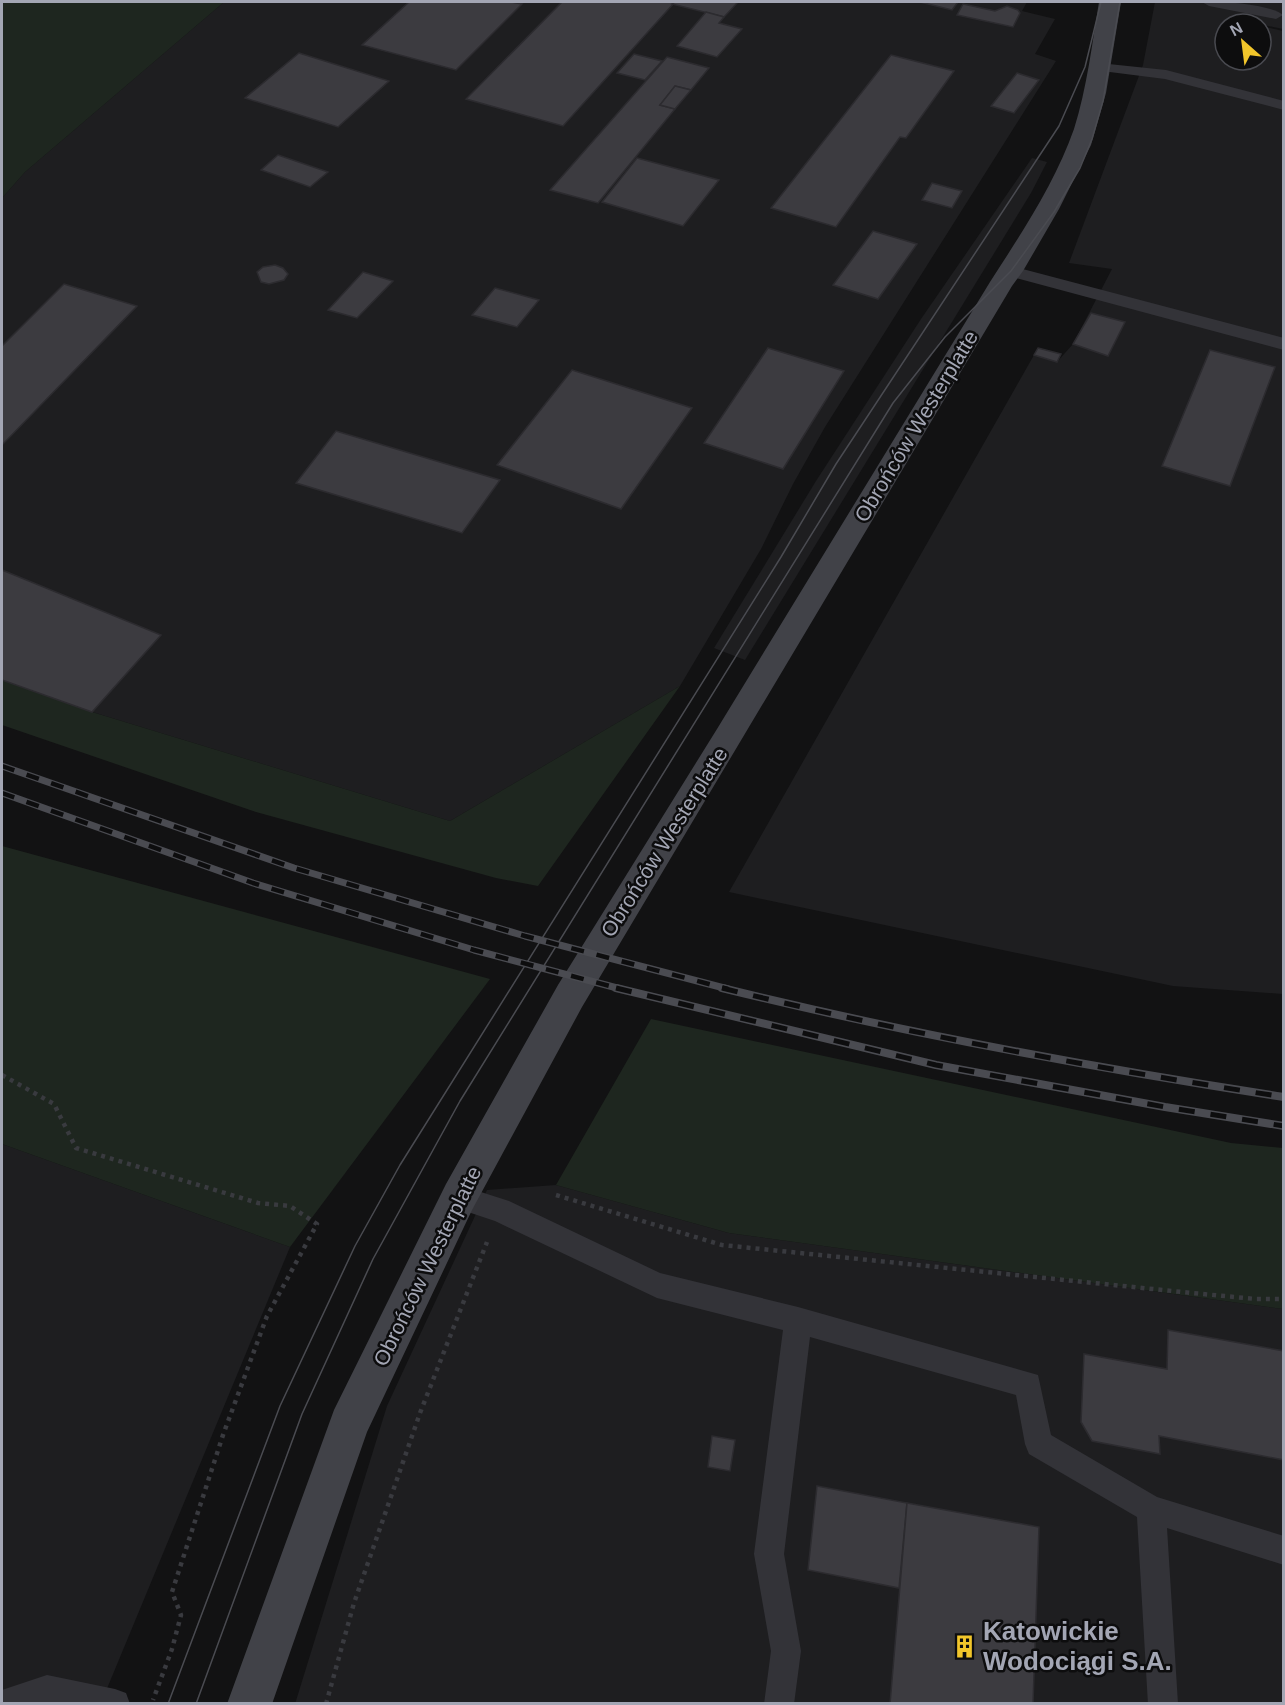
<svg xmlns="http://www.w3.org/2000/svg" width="1285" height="1705" font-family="Arial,sans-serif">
	<rect width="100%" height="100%" fill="#121213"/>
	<g fill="#1e1e20">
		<polygon points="224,2 1027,2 1022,11 1055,19 1035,54 1056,61 825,427 793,484 761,549 680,686 450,821 92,712 2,680 2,198 25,172"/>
		<polygon points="1155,2 1283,2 1283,29 1236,19 1253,24 1225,24 1225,60 1261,60 1261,26 1283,31 1283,994 1173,986 729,892 1038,348 1057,362 1073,344 1112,269 1069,263 1143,65"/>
		<polygon points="1032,158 1047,162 1031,193 745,660 714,648 816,481 921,319"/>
		<polygon points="2,1144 290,1247 101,1703 2,1704"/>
		<polygon points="556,1185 729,1233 1283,1309 1283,1703 295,1704 387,1406 487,1190"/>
	</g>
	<g fill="#1e261f">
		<polygon points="2,2 224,2 25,172 2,198"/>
		<polygon points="2,680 92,712 450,821 680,686 538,886 496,878 256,812 2,725"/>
		<polygon points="2,846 490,979 290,1247 2,1144"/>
		<polygon points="651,1019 1231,1143 1283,1148 1283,1309 729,1233 556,1185"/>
	</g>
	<g fill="#3c3b40" stroke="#2c2b2f" stroke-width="1.5">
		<polygon points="409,2 511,2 522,4 456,70 362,45"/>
		<polygon points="562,2 675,2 563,126 466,99"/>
		<polygon points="675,2 738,2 724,17 672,4"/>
		<polygon points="920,2 958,2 952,10"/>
		<polygon points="963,4 995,11 1007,6 1018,10 1020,13 1013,27 957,15"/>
		<polygon points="706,12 724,17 719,23 742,29 717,57 677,46"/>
		<polygon points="299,53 389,81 338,127 245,98"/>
		<polygon points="634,54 662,61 645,80 617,73"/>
		<polygon points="891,55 954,71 906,138 900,137 836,227 771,208"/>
		<polygon points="667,57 709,68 691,90 675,86 660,105 675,109 598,203 550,190"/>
		<polygon points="1017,73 1039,80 1014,113 991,106"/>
		<polygon points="675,86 691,90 675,109 660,105"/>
		<polygon points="278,155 328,172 310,187 261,170"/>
		<polygon points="637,158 719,180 683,226 602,202"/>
		<polygon points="932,183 962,191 952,208 922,200"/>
		<polygon points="873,231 917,244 878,299 833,285"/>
		<polygon points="275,265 283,268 288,274 284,280 269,284 261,282 257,272 263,267"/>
		<polygon points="363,272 393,281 357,318 328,310"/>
		<polygon points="64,284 137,306 2,445 2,346"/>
		<polygon points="495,288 539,300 517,327 472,315"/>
		<polygon points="1091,313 1125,322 1108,356 1073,344"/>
		<polygon points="768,348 844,371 783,469 704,443"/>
		<polygon points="1038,348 1061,354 1057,362 1034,355"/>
		<polygon points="1210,350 1275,367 1230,486 1162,466"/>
		<polygon points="572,370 692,408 621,509 497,465"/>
		<polygon points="336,431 500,480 462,533 296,483"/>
		<polygon points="2,570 161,635 92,712 2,680"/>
		<polygon points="1168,1330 1284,1351 1284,1460 1159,1436 1160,1454 1092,1441 1081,1422 1084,1354 1167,1369"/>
		<polygon points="712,1436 735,1440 730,1471 708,1467"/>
		<polygon points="817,1486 907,1503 899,1588 808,1570"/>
		<polygon points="907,1503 1039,1527 1033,1704 890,1704"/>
	</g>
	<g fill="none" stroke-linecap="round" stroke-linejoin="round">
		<g stroke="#393a3f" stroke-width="4.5" stroke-dasharray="4 5" stroke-linecap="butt">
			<polyline points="2,1075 54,1104 76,1148 258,1203 290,1206 317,1224 267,1316 223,1435 172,1592 181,1615 172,1649 153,1700"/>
			<polyline points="556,1195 722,1245 1192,1293 1256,1299 1284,1299"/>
			<polyline points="326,1704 354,1603 420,1413 487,1242"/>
		</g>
		<g fill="#333338" fill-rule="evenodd">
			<path d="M1202,2c15,-2 71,3 81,13l-7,4 -67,-13z"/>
			<polygon points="1099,63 1166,70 1284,101 1284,110 1165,79 1094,70 1092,67 1094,64"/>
			<polygon points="1011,266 1284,338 1284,350 1005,275 1003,271 1005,267"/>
			<polygon points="459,1185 509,1201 660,1273 798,1307 1038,1375 1051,1435 1157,1497 1284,1536 1284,1565 1167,1528 1178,1704 1148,1704 1137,1517 1029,1454 1025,1444 1016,1395 810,1337 784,1554 801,1651 794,1704 764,1704 771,1651 754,1554 783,1330 657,1298 495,1221 450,1206 446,1197 450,1188"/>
			<polygon points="47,1675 115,1689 126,1693 130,1704 2,1704 2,1690"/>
		</g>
		<path fill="#414248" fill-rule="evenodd" d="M1099,2h22l-15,91 -15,52 -32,64 -36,62 -11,15 -430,721 -110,203 -105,222 -95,272h-45l107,-294 112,-226 112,-199 159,-256 273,-447c31,-48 65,-99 84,-153 13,-41 18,-85 25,-127z"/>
		<g stroke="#4a4b51" stroke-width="1.5">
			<polyline points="168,1704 280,1406 355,1246 400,1165 781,557 836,464 1059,126 1085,67 1101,2"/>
			<polyline points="196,1704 302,1414 373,1259 460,1101 893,403 945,337 1011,271 1054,212 1080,168 1092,139 1103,101 1120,2"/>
		</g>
		<defs>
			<g id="rail-far1">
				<polyline points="2,766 294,868 525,936 728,989"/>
				<polyline points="2,793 253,883 474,950 621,989"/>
			</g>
			<g id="rail">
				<polyline points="616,988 936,1065 1165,1107 1284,1126"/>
				<path d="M722,988c186,46 373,80 562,109"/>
			</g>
		</defs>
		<use href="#rail-far1" stroke="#4a4b51" stroke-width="7"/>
		<use href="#rail" stroke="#4a4b51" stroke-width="8"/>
		<use href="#rail-far1" stroke="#0d0d0e" stroke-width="4.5" stroke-dasharray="13" stroke-linecap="butt"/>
		<use href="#rail" stroke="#0d0d0e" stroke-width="5" stroke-dasharray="16" stroke-linecap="butt"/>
	</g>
	<defs>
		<symbol id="building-bare" viewBox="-9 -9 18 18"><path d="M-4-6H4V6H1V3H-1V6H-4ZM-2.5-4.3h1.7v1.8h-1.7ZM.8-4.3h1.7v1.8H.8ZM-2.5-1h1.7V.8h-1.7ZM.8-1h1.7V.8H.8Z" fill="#f2c62b" stroke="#0d0d0e" stroke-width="2.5" paint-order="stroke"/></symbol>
	</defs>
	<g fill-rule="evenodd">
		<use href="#building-bare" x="948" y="1630" width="33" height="33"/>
	</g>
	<g text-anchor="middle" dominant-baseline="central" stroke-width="5" stroke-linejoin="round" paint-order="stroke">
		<g font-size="21" fill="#a3a6b4" stroke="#0d0d0e">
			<text transform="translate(916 426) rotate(-59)">Obrońców Westerplatte</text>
			<text transform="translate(664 842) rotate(-58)">Obrońców Westerplatte</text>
			<text transform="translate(427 1266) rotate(-64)">Obrońców Westerplatte</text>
		</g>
		<g font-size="26" font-weight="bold" fill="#a3a6b4" stroke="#0d0d0e" text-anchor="start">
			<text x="983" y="1631">Katowickie<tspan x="983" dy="30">Wodociągi S.A.</tspan></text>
		</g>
	</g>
	<rect width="1285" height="1705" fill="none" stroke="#a3a6b4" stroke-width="6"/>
	<g transform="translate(1243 42) rotate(332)"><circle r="28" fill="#0d0d0e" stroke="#494a50" stroke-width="1.5"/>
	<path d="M0-4.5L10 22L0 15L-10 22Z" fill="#f2c62b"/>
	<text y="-9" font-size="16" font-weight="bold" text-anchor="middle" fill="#a3a6b4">N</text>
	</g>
</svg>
